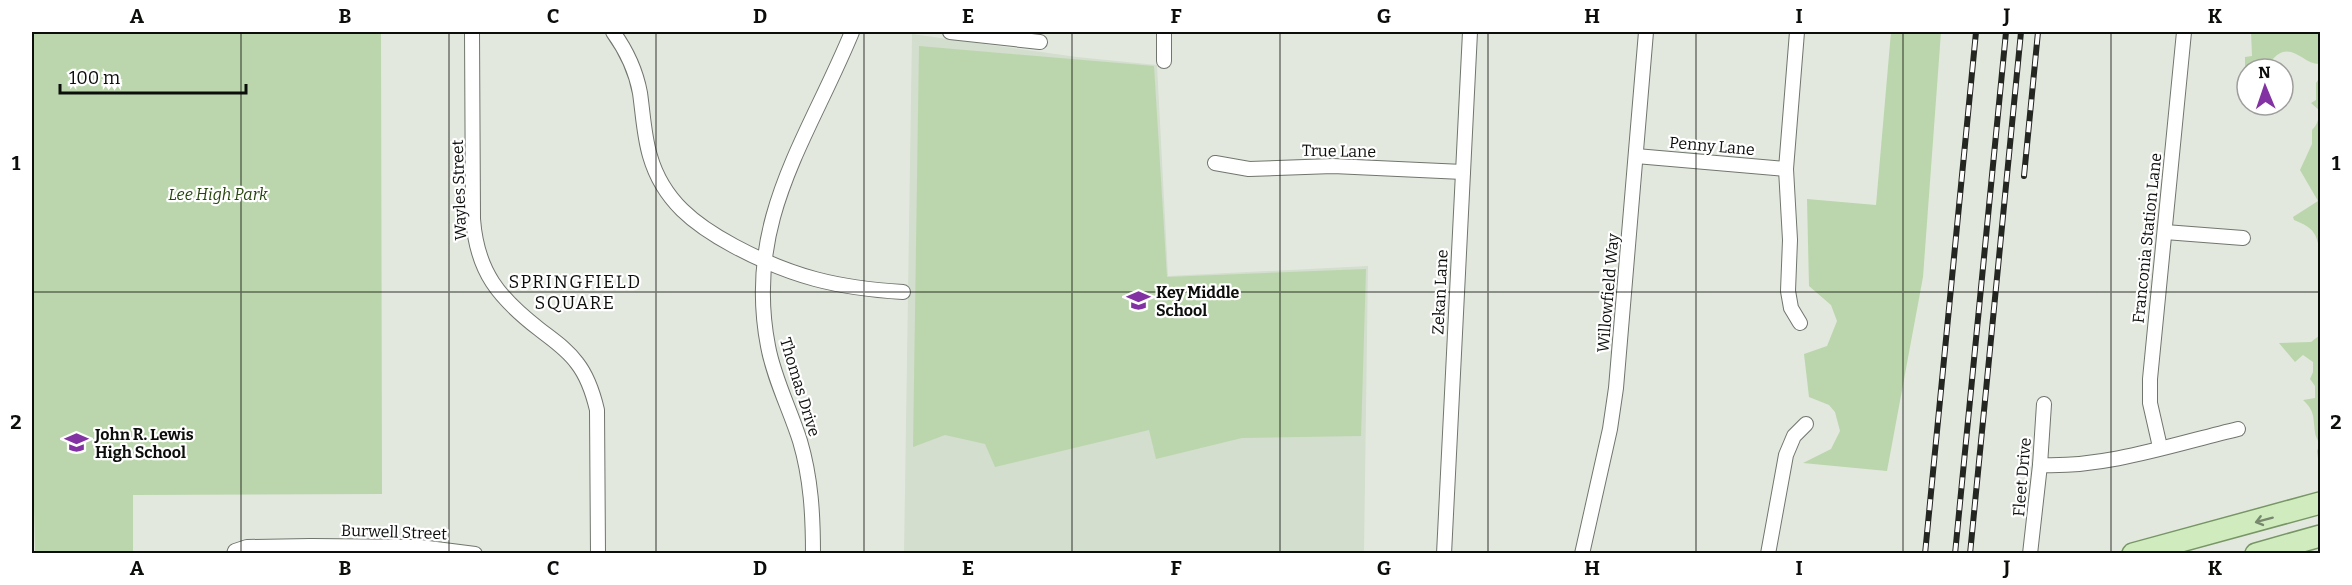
<svg xmlns="http://www.w3.org/2000/svg" width="2352" height="585" font-family="Bitter,serif">
	<rect width="100%" height="100%" fill="#e2e8de"/>
	<polygon fill="#d3dece" points="912,34 1077,57 1157,65 1168,276 1368,266 1364,553 904,554"/>
	<g fill="#bbd6ac">
		<polygon points="32,32 381,32 382,494 133,495 133,553 35,553 32,411"/>
		<polygon points="1891,32 1941,32 1923,277 1887,471 1803,463 1831,449 1840,431 1835,412 1829,405 1809,397 1804,354 1827,346 1837,321 1831,305 1809,286 1807,199 1876,205"/>
		<path d="M2251,32h69v32c-15,1 -27,-21 -43,-9 -5,4 -8,9 -13,14h-17v19l-2,-1v-30l7,-1z"/>
		<polygon points="919,46 1154,66 1167,277 1366,269 1361,436 1242,438 1156,459 1149,430 995,467 985,444 945,435 913,447"/>
		<path d="M2320,77v177c-3,-21 -6,-26 -26,-34l-1,-3 25,-16 -18,-31 12,-26v-14c6,-6 7,-12 7,-20l-8,-7 5,-3v-17z"/>
		<path d="M2320,335v138l-3,-22 2,-5c0,-6 -4,-9 -4,-14 -2,-15 0,-21 -12,-32l12,-2v-12l-5,-7 3,-7v-10l-10,-7 -8,7 -16,-19 32,-1z"/>
	</g>
	<g fill="none" stroke-linecap="round" stroke-linejoin="round">
		<defs>
			<g id="street">
				<path d="M472,32l1,187c4,53 26,79 66,110 14,11 28,20 38,34 11,14 16,30 20,47l1,144"/>
				<path d="M613,32c13,18 23,39 27,61 3,21 4,43 10,63 13,45 45,69 84,90 58,31 103,42 169,46"/>
				<polyline points="950,32 1040,42"/>
				<polyline points="1164,32 1164,61"/>
				<polyline points="1797,32 1786,169 1790,240 1788,291 1791,308 1800,323"/>
				<polyline points="1636,156 1786,169"/>
				<polyline points="1215,163 1249,169 1333,166 1463,172"/>
				<polyline points="2165,232 2243,238"/>
				<polyline points="2160,447 2150,403 2150,379 2184,32"/>
				<path d="M2040,465c66,3 135,-21 198,-36"/>
				<polyline points="311,546 420,547 475,554"/>
				<polyline points="234,554 235,551 247,547 311,546 311,554"/>
				<path d="M813,554c0,-39 -2,-76 -13,-113 -10,-32 -26,-62 -32,-95 -24,-125 39,-205 84,-314"/>
				<polyline points="1444,554 1470,32"/>
				<polyline points="1582,554 1610,429 1616,388 1646,32"/>
				<polyline points="1768,554 1786,455 1794,436 1806,424"/>
				<polyline points="2030,554 2040,465 2044,404"/>
			</g>
			<g id="primary">
				<polyline points="2133,554 2320,503"/>
				<polyline points="2256,554 2320,536"/>
			</g>
		</defs>
		<use href="#street" stroke="#70766d" stroke-width="16"/>
		<use href="#primary" stroke="#779665" stroke-width="24"/>
		<use href="#street" stroke="#fff" stroke-width="14"/>
		<use href="#primary" stroke="#d0ecbf" stroke-width="21"/>
		<defs>
			<g id="rail">
				<polyline points="2024,176 2038,32"/>
				<polyline points="1925,554 1976,32"/>
				<polyline points="1955,554 2006,32"/>
				<polyline points="1970,554 2021,32"/>
			</g>
		</defs>
		<use href="#rail" stroke="#242622" stroke-width="6"/>
		<use href="#rail" stroke="#fff" stroke-width="4" stroke-dasharray="11" stroke-linecap="butt"/>
	</g>
	<defs><path id="oneway-shaft" d="M-6 0H5M1.5-3L5.5 0L1.5 3" fill="none" stroke-width="1.6" stroke-linecap="round" stroke-linejoin="round" transform="scale(1.5)"/></defs>
	<use stroke="#78886e" href="#oneway-shaft" transform="translate(2264 520) rotate(165)"/>
	<path fill="none" stroke="#0c0e0b" stroke-width="1.5" stroke-opacity="0.55" d="M241,32v522M449,32v522M656,32v522M864,32v522M1072,32v522M1280,32v522M1488,32v522M1696,32v522M1903,32v522M2111,32v522M32,292h2288"/>
	<defs>
		<symbol id="school-bare" viewBox="-9 -9 18 18"><path d="M0-5L7-2L0 1L-7-2ZM-4 1L0 2.5L4 1V4Q0 6-4 4Z" fill="#8232a2" stroke="#fff" stroke-width="2.5" paint-order="stroke"/></symbol>
	</defs>
	<g fill-rule="evenodd">
		<use href="#school-bare" x="1122" y="284" width="33" height="33"/>
		<use href="#school-bare" x="60" y="426" width="33" height="33"/>
	</g>
	<g text-anchor="middle" dominant-baseline="central" stroke-width="4.5" stroke-linejoin="round" paint-order="stroke">
		<g font-size="16" fill="#0c0e0b" stroke="#fff">
			<text transform="translate(1712 146) rotate(5)">Penny Lane</text>
			<text transform="translate(1339 151) rotate(1)">True Lane</text>
			<text transform="translate(459 190) rotate(-92)">Wayles Street</text>
			<text transform="translate(2147 238) rotate(-84)">Franconia Station Lane</text>
			<text transform="translate(1440 292) rotate(-87)">Zekan Lane</text>
			<text transform="translate(1608 293) rotate(-85)">Willowfield Way</text>
			<text transform="translate(800 387) rotate(73)">Thomas Drive</text>
			<text transform="translate(2022 477) rotate(-85)">Fleet Drive</text>
			<text transform="translate(394 532) rotate(2)">Burwell Street</text>
		</g>
		<g font-size="16" font-style="italic" fill="#26450d" stroke="#fff">
			<text x="218" y="194">Lee High Park</text>
		</g>
		<g font-size="16" font-weight="bold" fill="#0c0e0b" stroke="#fff" text-anchor="start">
			<text x="1156" y="292">Key Middle<tspan x="1156" dy="18">School</tspan></text>
			<text x="95" y="434">John R. Lewis<tspan x="95" dy="18">High School</tspan></text>
		</g>
		<g font-size="18" letter-spacing="1.5" fill="#0c0e0b" stroke="#fff">
			<text x="575" y="282">SPRINGFIELD<tspan x="575" dy="21">SQUARE</tspan></text>
		</g>
	</g>
	<rect width="2352" height="585" fill="none" stroke="#ffffff" stroke-width="66"/>
	<g transform="translate(2265 87) rotate(358)"><circle r="28" fill="#ffffff" stroke="#9e9f9d" stroke-width="1.5"/>
	<path d="M0-4.5L10 22L0 15L-10 22Z" fill="#8232a2"/>
	<text y="-9" font-size="16" font-weight="bold" text-anchor="middle" fill="#0c0e0b">N</text>
	</g>
	<path d="M60 84v9h186v-9" fill="none" stroke="#0c0e0b" stroke-width="3"/>
	<text x="69" y="84" font-size="18" fill="#0c0e0b" stroke="#ffffff" stroke-width="4.5" paint-order="stroke">100 m</text>
	<rect x="33" y="33" width="2286" height="519" fill="none" stroke="#0c0e0b" stroke-width="2"/>
	<g font-size="20" text-anchor="middle" font-weight="bold" fill="#0c0e0b">
		<text x="137" y="23">A</text>
		<text x="345" y="23">B</text>
		<text x="553" y="23">C</text>
		<text x="760" y="23">D</text>
		<text x="968" y="23">E</text>
		<text x="1176" y="23">F</text>
		<text x="1384" y="23">G</text>
		<text x="1592" y="23">H</text>
		<text x="1799" y="23">I</text>
		<text x="2007" y="23">J</text>
		<text x="2215" y="23">K</text>
		<text x="16" y="170">1</text>
		<text x="2336" y="170">1</text>
		<text x="16" y="429">2</text>
		<text x="2336" y="429">2</text>
		<text x="137" y="575">A</text>
		<text x="345" y="575">B</text>
		<text x="553" y="575">C</text>
		<text x="760" y="575">D</text>
		<text x="968" y="575">E</text>
		<text x="1176" y="575">F</text>
		<text x="1384" y="575">G</text>
		<text x="1592" y="575">H</text>
		<text x="1799" y="575">I</text>
		<text x="2007" y="575">J</text>
		<text x="2215" y="575">K</text>
	</g>
</svg>
